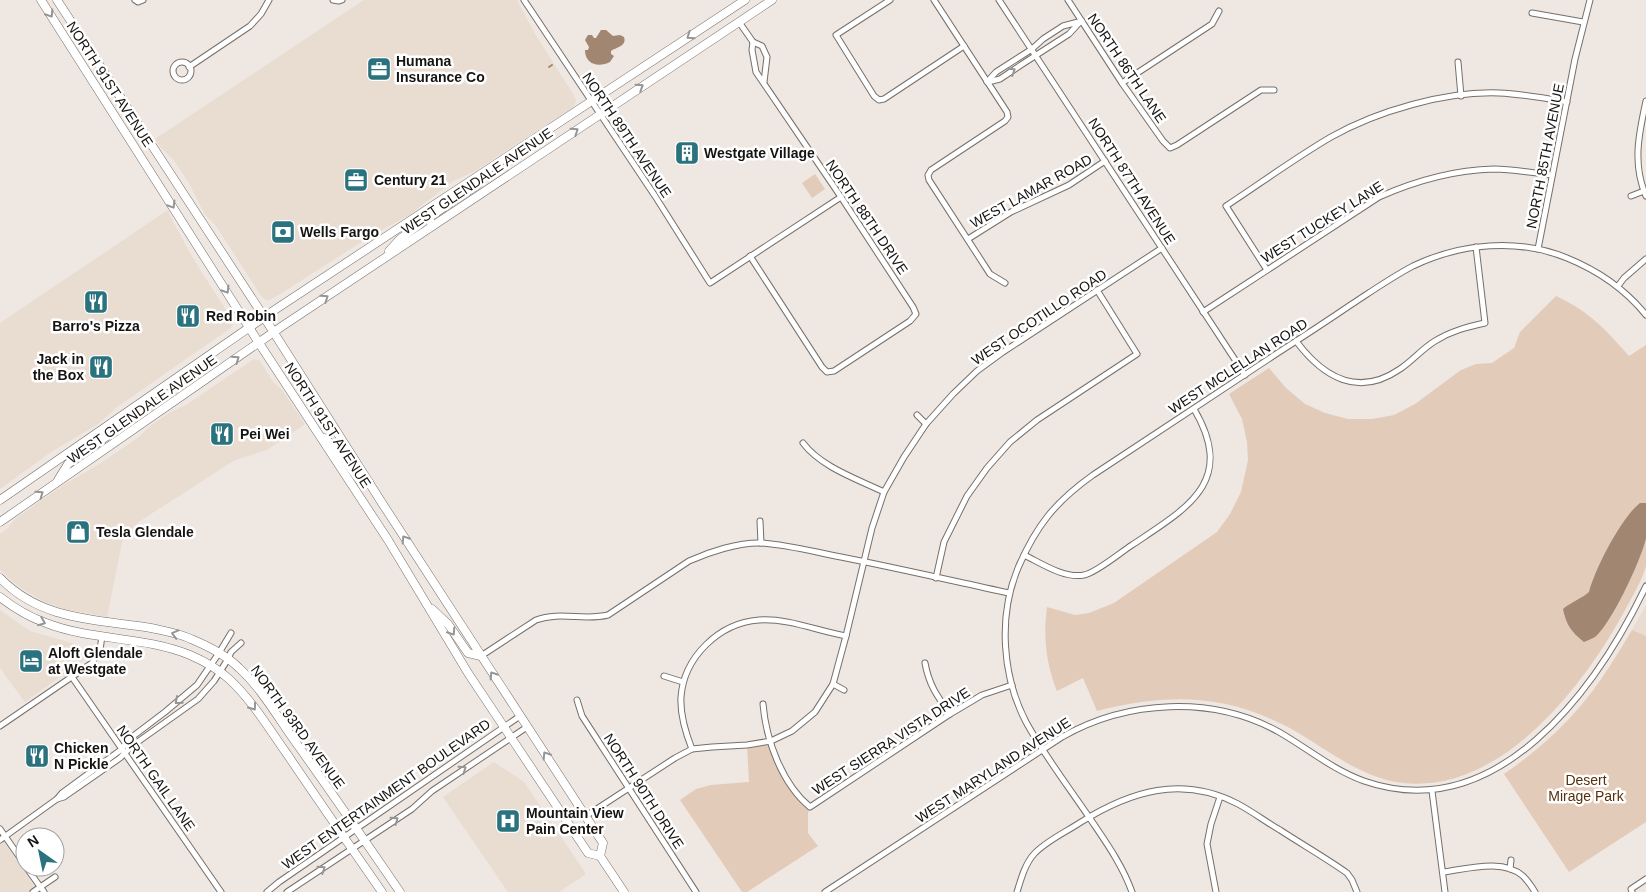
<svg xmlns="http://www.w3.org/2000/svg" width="1646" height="892" font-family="Helvetica,sans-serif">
	<rect width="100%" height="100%" fill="#efe7e2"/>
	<g fill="#e9dcd1">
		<polygon points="364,0 517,0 535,34 573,94 576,100 575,104 572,108 475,171 453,181 408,216 374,234 277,296 269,300 266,300 262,297 216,226 204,213 189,183 173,159 161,148 155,139"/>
		<polygon points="168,210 173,222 194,260 231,318 233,324 232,327 117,407 98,424 51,452 0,489 0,323"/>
		<polygon points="254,359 260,361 273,382 282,390 305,424 267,450 235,460 140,521 130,530 122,542 107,617 64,609 44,602 18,586 0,570 0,534 6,530 15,519 62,486 101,463 139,437 150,426 169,413 186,405"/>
		<polygon points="1646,605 1646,636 1632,630"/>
		<polygon points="0,610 30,631 78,645 87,655 86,658 25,702 0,668"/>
		<polygon points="494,762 524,782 586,874 559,892 508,892 443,797"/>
		<polygon points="0,837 5,844 38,892 0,892"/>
	</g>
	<g fill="#e3cbb9">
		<polygon points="815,174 825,189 812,198 802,183"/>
		<path d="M1556,296c34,16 49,33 73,60l17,-11c0,49 0,99 0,148 0,23 0,48 0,72 -1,11 -21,45 -27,56 -44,77 -131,184 -232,159 -33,-9 -59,-29 -87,-46 -68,-40 -128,-42 -203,-23l-14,-33 -26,13c-11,-27 -14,-56 -10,-84l28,8 14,-2 25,-10 103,-71 13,-18 11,-22 7,-32 -1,-18 -5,-23 -13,-25 40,-26 17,20 19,16 20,9 23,6h24l22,-4 21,-11 46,-34 15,-6 16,-1 22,-15 6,-16z"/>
		<path d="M1632,630l14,6v186l-77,50 -65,-98c32,-22 59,-46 83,-76 17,-21 31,-45 45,-68z"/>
		<polygon points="771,741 783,775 810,807 808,813 808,833 818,846 747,892 742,892 680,800 696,789 711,785 749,782 747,745"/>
	</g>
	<g fill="#a18672">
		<path d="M601,30h5l7,6 7,-1 4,2c3,9 -7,10 -13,14v3l3,2 -4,6c-12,6 -25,2 -25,-12h3l1,-3 -4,-7 3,-5h4l2,3h2z"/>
		<path d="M1640,503h6c0,11 0,24 0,35 -4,20 -35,87 -51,99 -3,2 -7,3 -11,5 -13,-10 -18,-18 -21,-33 8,-7 18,-10 26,-17 6,-23 32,-74 51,-89z"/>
	</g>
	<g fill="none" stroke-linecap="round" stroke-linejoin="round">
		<polyline stroke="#a18672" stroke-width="2" points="549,67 552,65"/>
		<defs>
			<g id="street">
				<polyline points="135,0 138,2 143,0"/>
				<polyline points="333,0 339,1 342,0"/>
				<polyline points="524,0 655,196 710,283 841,197"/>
				<polyline points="890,0 836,35 874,96 879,100 884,99 964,46"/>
				<polyline points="934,0 1007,112 1008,117 1005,121 931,170 928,175 929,180 990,274 1005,283"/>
				<polyline points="999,0 1245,375"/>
				<polyline points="1068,0 1122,83 1163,141 1170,148 1177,145 1261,90 1274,90"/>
				<polyline points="1532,13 1583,22"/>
				<polyline points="739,22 753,42 762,46 767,57 764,82"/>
				<polyline points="1458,62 1461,96"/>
				<circle cx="182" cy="71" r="9"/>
				<polyline points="189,67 250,26 261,14 269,0"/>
				<polyline points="987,82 996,72 1032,49 1043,39 1063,26 1082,21"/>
				<polyline points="988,82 1000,79 1024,63 1069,34 1080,22"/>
				<polyline points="1122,83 1212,24 1219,11"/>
				<path d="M1646,101c-7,32 -14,63 0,95"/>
				<polyline points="1631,196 1644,191"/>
				<polyline points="968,239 1011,212 1069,185 1105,161"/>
				<polyline points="1538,249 1575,59 1590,0"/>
				<polyline points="750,256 822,367 827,372 834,371 910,321 916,314 913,307 841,197 756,72 752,50 753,42"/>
				<path d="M1267,270l-41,-64c35,-23 69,-48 105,-69 46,-26 115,-46 168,-44 23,1 45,5 68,9"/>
				<polyline points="1618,286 1624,278 1646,259"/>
				<path d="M1203,312l176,-115c36,-16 75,-27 115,-28 19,0 39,4 58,6"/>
				<path d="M1296,341c27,36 62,57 104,28 12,-8 22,-20 35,-28 16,-10 32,-14 50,-18l-9,-76"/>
				<polyline points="917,415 926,424"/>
				<path d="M803,443c18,24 54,36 81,49"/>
				<polyline points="760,521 761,543"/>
				<path d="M1024,555c17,8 40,24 60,20 12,-2 37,-23 48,-30 55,-37 105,-63 62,-136"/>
				<polyline points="936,578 944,542 967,496 987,468 1010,442 1037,420 1137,354 1097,290"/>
				<path d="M481,656l55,-36c24,-9 48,1 72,-5l81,-54c20,-9 50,-19 73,-18 27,2 53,9 79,14 56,11 112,24 168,36"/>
				<path d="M925,663c4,22 12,33 25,51"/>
				<polyline points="664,676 683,682"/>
				<polyline points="72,677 221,892"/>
				<polyline points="833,684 844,690"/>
				<polyline points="577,700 582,716 696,892"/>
				<path d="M763,704c3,36 19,80 47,103l140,-93 32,-19 30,-10"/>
				<polyline points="0,726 92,663 100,650 102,636"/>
				<path d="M692,749c-6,-15 -12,-35 -11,-52 3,-40 38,-74 78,-77 29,-2 59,11 87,16"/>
				<polyline points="1432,791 1445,892"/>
				<polyline points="57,799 62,793 122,749 128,740 165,712 197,685 219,653 231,633"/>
				<polyline points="586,816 675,758 692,749 712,747 747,745 771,741 792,731 815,712 833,684 846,636 872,528 884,492 904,457 926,424 953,394 977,371 1003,352 1162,248"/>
				<polyline points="0,829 25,865"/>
				<polyline points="0,840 57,799 64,797 120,758 132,746 198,699 214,681 228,659 231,652 241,643"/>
				<polyline points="26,867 44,892"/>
				<polyline points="1510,869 1511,860"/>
				<path d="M1443,872c24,-3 60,-14 80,4 5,5 9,11 12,16"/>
				<polyline points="33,892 55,877"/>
				<polyline points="267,892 279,882 520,716"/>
				<polyline points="287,892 412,809 432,791 527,727"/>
				<path d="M825,892l237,-155c65,-37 150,-42 217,-5 28,16 54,38 85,49 133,46 232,-91 282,-195"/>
				<path d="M1017,892c4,-13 8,-28 17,-38 12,-13 32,-22 47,-32 50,-31 101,-47 157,-18 15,8 28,18 42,26 23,15 46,28 67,43l5,7 5,12"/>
				<path d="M1132,892c-10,-28 -27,-51 -43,-75 -21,-31 -45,-62 -63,-95 -24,-46 -28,-106 -8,-154 18,-42 37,-66 75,-93 61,-40 122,-80 183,-121 25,-16 51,-33 76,-50 20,-13 40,-27 61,-38 48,-23 105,-28 154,-8 32,13 58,31 79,57"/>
				<polyline points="1216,892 1207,844 1211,824 1220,797"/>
				<polyline points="1632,892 1631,889 1646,879"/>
			</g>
			<g id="secondary">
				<polyline points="41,0 259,343 388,540 468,673 588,853 600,856 624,892"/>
				<polyline points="57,0 264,317 382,503 603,843 600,856"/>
				<polyline points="432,226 430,220 431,216 477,185 479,182 478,177"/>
				<polyline points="389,251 400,239 420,224 425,212"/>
				<polyline points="324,438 335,447 359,480 362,482 369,482"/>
				<polyline points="58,480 68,464 114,431 116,427 113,422"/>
				<polyline points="0,500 276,309 745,0"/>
				<polyline points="0,522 284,325 772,0"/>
				<path d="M0,578c42,43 95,41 151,50 13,3 27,5 40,11 17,7 35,16 48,29 22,20 38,48 55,72 36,50 71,101 106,152"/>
				<path d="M0,597c14,11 29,20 46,26 46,18 98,13 144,32 14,6 28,14 39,24 23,21 40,50 58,75 31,46 63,92 95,138"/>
				<polyline points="432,609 448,624 468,653 481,656"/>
			</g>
		</defs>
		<use href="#street" stroke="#76706b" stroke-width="7"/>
		<use href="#secondary" stroke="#76706b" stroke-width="9"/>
		<use href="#street" stroke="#fff" stroke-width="5"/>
		<use href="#secondary" stroke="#fff" stroke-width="8"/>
	</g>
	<defs><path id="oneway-chevron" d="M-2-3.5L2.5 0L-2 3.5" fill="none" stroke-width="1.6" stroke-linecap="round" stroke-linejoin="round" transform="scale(1.25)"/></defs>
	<g stroke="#969594">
		<use href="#oneway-chevron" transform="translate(50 14) rotate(57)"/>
		<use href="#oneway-chevron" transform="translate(690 36) rotate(146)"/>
		<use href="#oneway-chevron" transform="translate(1012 71) rotate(-33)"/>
		<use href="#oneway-chevron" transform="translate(640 87) rotate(-33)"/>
		<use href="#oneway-chevron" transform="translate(575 131) rotate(-34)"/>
		<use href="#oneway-chevron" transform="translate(172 205) rotate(58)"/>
		<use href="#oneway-chevron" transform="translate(226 290) rotate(58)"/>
		<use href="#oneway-chevron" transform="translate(325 298) rotate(-34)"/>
		<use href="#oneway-chevron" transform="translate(236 359) rotate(-35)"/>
		<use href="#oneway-chevron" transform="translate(40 494) rotate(-35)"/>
		<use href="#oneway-chevron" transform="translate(405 539) rotate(-123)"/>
		<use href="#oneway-chevron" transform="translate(42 622) rotate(22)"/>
		<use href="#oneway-chevron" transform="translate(452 632) rotate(57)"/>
		<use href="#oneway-chevron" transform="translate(175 634) rotate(-165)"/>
		<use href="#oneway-chevron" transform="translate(493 675) rotate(-123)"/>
		<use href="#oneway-chevron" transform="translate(178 701) rotate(140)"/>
		<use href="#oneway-chevron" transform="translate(253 707) rotate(54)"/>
		<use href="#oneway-chevron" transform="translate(546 755) rotate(-123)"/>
		<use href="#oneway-chevron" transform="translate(463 769) rotate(-34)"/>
		<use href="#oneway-chevron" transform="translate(395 820) rotate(-35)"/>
		<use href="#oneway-chevron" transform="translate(322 869) rotate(-34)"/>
	</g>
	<defs>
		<symbol id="office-square" viewBox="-11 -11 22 22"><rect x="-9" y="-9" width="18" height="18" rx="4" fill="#2a727d" stroke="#fff"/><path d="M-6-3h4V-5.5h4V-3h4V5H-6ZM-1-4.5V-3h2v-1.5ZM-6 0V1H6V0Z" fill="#fff"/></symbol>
		<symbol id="building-square" viewBox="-11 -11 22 22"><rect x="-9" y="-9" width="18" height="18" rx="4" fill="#2a727d" stroke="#fff"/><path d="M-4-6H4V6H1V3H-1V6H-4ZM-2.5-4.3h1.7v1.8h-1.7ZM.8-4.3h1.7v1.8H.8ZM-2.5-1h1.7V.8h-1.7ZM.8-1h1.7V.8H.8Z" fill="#fff"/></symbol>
		<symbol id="bank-square" viewBox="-11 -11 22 22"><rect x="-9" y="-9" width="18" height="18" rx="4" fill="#2a727d" stroke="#fff"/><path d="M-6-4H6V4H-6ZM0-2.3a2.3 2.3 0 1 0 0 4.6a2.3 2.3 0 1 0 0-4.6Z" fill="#fff"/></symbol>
		<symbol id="restaurant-square" viewBox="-11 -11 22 22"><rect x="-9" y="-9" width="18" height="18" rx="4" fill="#2a727d" stroke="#fff"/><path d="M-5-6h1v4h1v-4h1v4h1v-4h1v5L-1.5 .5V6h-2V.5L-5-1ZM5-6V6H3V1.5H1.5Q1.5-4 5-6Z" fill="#fff"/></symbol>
		<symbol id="shop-square" viewBox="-11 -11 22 22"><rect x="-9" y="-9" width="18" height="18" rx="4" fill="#2a727d" stroke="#fff"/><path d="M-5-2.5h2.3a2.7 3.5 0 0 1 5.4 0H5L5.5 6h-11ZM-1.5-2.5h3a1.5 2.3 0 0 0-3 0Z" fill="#fff"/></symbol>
		<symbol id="hotel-square" viewBox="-11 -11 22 22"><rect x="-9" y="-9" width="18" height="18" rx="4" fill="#2a727d" stroke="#fff"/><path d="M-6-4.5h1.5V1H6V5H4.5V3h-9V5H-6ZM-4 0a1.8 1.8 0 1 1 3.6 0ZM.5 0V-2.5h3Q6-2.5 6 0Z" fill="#fff"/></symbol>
		<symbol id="hospital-square" viewBox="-11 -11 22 22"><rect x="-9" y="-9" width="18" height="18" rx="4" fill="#2a727d" stroke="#fff"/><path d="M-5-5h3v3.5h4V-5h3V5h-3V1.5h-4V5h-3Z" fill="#fff"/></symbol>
	</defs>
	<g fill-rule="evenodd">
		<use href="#office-square" x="365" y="55" width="28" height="28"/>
		<use href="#building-square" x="673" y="139" width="28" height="28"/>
		<use href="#office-square" x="342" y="166" width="28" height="28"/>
		<use href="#bank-square" x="269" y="218" width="28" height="28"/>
		<use href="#restaurant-square" x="82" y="288" width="28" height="28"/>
		<use href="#restaurant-square" x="174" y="302" width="28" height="28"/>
		<use href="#restaurant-square" x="87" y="353" width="28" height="28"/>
		<use href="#restaurant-square" x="208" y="420" width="28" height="28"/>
		<use href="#shop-square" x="64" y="518" width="28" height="28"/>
		<use href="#hotel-square" x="17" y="647" width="28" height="28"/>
		<use href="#restaurant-square" x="23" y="742" width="28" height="28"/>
		<use href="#hospital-square" x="494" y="807" width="28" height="28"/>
	</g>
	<g text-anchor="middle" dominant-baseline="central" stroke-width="5" stroke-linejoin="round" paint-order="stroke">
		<g font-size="14" font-weight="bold" fill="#161412" stroke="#fff" text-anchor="start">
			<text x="396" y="61">Humana<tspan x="396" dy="16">Insurance Co</tspan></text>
			<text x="704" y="153">Westgate Village</text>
			<text x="374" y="180">Century 21</text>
			<text x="300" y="232">Wells Fargo</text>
			<text x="206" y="316">Red Robin</text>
			<text x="96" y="326" text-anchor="middle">Barro's Pizza</text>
			<text x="84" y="359" text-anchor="end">Jack in<tspan x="84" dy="16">the Box</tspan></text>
			<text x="240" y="434">Pei Wei</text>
			<text x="96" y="532">Tesla Glendale</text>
			<text x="48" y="653">Aloft Glendale<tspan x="48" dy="16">at Westgate</tspan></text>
			<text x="54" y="748">Chicken<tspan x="54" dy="16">N Pickle</tspan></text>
			<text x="526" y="813">Mountain View<tspan x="526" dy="16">Pain Center</tspan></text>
		</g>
		<g font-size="14" fill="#161412" stroke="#fff">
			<text transform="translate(1127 68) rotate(56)">NORTH 86TH LANE</text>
			<text transform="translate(110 84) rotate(57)">NORTH 91ST AVENUE</text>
			<text transform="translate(627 135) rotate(56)">NORTH 89TH AVENUE</text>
			<text transform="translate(1545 156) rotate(-79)">NORTH 85TH AVENUE</text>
			<text transform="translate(477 181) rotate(-34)">WEST GLENDALE AVENUE</text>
			<text transform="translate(1132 181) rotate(57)">NORTH 87TH AVENUE</text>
			<text transform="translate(1031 191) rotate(-29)">WEST LAMAR ROAD</text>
			<text transform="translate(867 217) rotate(56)">NORTH 88TH DRIVE</text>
			<text transform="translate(1322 222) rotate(-32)">WEST TUCKEY LANE</text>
			<text transform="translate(1039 317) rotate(-34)">WEST OCOTILLO ROAD</text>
			<text transform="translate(1238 366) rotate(-33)">WEST MCLELLAN ROAD</text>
			<text transform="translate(142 409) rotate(-35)">WEST GLENDALE AVENUE</text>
			<text transform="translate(328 425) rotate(57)">NORTH 91ST AVENUE</text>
			<text transform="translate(298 727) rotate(54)">NORTH 93RD AVENUE</text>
			<text transform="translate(891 741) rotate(-33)">WEST SIERRA VISTA DRIVE</text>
			<text transform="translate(993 770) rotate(-33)">WEST MARYLAND AVENUE</text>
			<text transform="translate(156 778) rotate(55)">NORTH GAIL LANE</text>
			<text transform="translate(644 791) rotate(57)">NORTH 90TH DRIVE</text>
			<text transform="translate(386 794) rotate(-35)">WEST ENTERTAINMENT BOULEVARD</text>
		</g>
		<g font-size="14" fill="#56300b" stroke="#fff">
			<text x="1586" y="780">Desert<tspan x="1586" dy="16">Mirage Park</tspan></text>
		</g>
	</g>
	<g transform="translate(40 852) rotate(327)"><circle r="24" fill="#ffffff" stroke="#a2a1a0"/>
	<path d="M0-4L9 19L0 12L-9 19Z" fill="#2a727d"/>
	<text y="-8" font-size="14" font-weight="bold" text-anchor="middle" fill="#161412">N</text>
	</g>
</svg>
